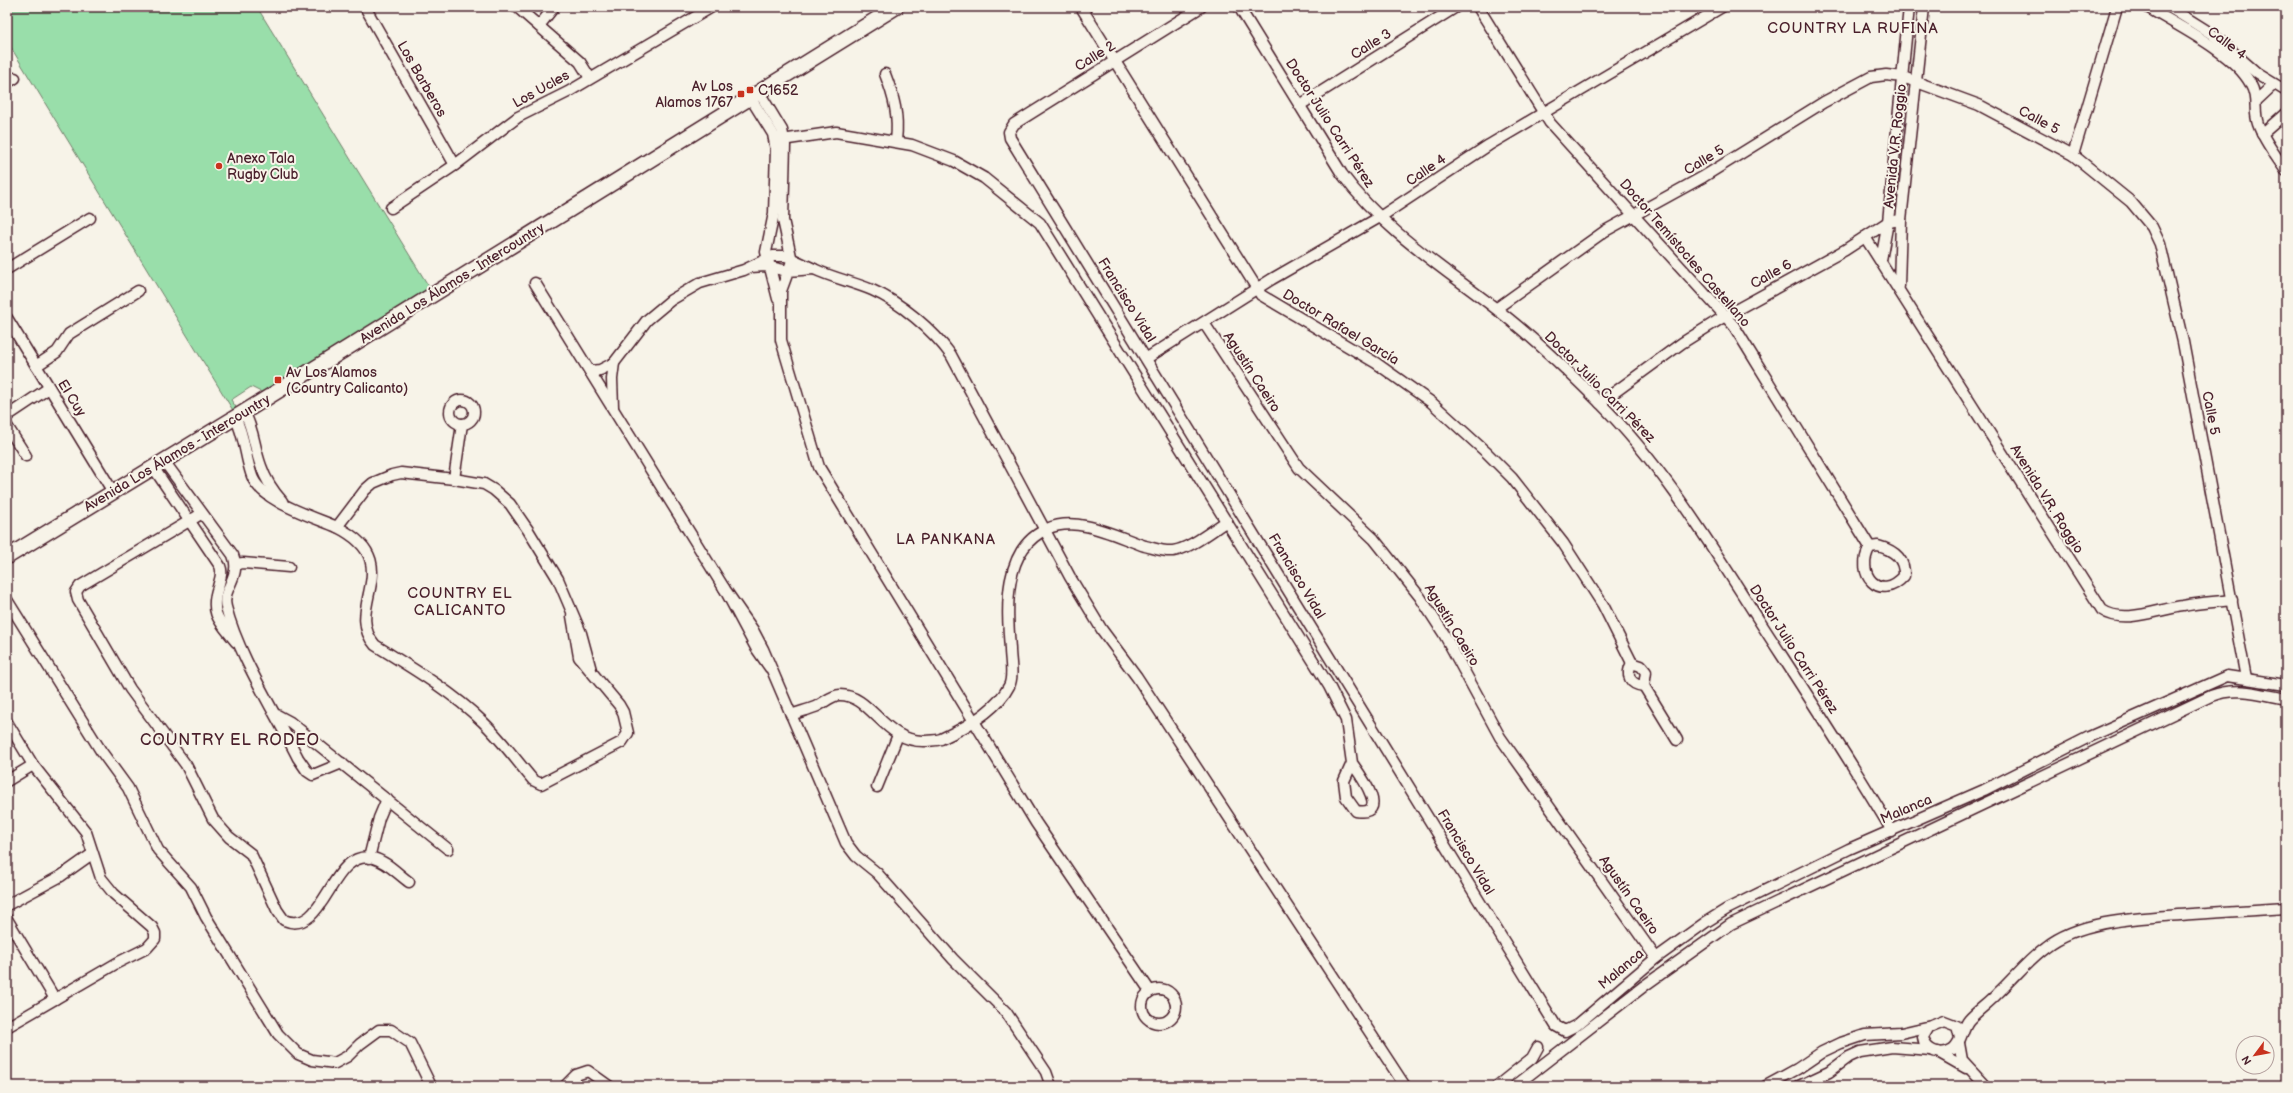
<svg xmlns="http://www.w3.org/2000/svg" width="2293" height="1093" font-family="'Balsamiq Sans',sans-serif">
	<rect width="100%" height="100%" fill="#f7f3e8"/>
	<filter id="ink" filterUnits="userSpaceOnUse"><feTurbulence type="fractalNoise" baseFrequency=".025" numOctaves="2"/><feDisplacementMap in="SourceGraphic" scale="8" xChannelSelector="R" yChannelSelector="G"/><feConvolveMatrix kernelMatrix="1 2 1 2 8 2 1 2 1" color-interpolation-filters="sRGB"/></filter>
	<g filter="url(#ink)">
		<polygon fill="#99deaa" stroke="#727e6a" points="7,7 257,7 431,290 265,394 251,387 231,400 238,410 234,412 7,41"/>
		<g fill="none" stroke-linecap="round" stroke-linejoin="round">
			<defs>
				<g id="street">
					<polyline points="365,7 455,165"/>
					<polyline points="517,7 580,62 590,78"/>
					<polyline points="1081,7 1261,295 1376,363 1431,402 1487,453 1512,478 1563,543 1603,605 1632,663"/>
					<polyline points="1201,7 1014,124 1009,132 1010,138 1556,1026 1565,1031 1577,1025 1656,958 1706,922 1727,909 1849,849 1984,790 2089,737 2227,676 2286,685"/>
					<path d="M1239,7l103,167c40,55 100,93 153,134 37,28 70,60 103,93 66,66 114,146 164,224 44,68 89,136 130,206"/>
					<polyline points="1478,7 1550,123 1734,326 1870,547"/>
					<path d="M2147,7c29,18 87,46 103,76 9,16 3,26 8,41 6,17 18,32 28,47"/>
					<polyline points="2169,7 2212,34 2258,74 2286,91"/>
					<polyline points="539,26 554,7"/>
					<path d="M885,74c9,23 14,42 11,67"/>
					<polyline points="7,83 15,78"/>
					<polyline points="759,92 782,130 785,145 783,220 792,261 781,291 781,340 819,467 1036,823 1150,991"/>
					<polyline points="750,97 773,134 776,150 774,213 766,252 778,299"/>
					<polyline points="2257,100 2273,85"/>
					<polyline points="1300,105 1456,7"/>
					<polyline points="2262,134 2286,113"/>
					<path d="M775,141l61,-9 76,13 42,16 30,17 56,45 289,463 17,34 6,43 -8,18 2,16 10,14c36,6 3,-38 -4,-48"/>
					<polyline points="2073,155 2117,7"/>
					<polyline points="391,208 455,165 518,117 568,92 712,7"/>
					<path d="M1865,237l237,373c22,15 57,-1 81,-4 16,-3 33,-4 49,-6"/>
					<polyline points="1881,260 1888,222 1909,7"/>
					<polyline points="7,269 90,218"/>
					<path d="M814,269c19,9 39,13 58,21 28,12 61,40 79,65l119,222 32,53 35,47 268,409"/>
					<polyline points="535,283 724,588"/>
					<polyline points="1899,286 1901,220 1924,7"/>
					<polyline points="1497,308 1605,231 1703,177 1824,102 1871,77 1886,75 1903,77 1979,105 2073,155 2131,202 2152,227 2160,244 2183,342 2246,678"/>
					<polyline points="7,318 113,492"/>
					<polyline points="1204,323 1299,468 1374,539 1420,597 1444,634 1500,737 1656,958"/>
					<polyline points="1147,358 1272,279 1380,217 1489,145 1722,7"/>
					<polyline points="614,363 647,320 671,300 700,283 744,270 773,256 786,256 814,269 788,271 765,266 751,267"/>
					<polyline points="36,366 57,352 69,334 138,291"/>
					<polyline points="590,371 600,370 614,363 612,379 613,407"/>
					<circle cx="462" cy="412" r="12"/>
					<polyline points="1600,403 1682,343 1725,316 1845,250 1888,222 1901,220"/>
					<path d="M244,412c10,17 10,36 17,54 4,12 12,25 21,35"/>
					<polyline points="7,416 49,388"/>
					<path d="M235,417c10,19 10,40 17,59 8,25 62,41 85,51l28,-37 8,-7 19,-8 9,-2 53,6 30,5 10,6 16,14 18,26 30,49 23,54 10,37"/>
					<polyline points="7,426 26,456"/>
					<path d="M164,461l69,94c9,22 -12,34 -7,52 12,48 49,105 72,151l9,13 6,4 29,-12"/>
					<path d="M153,467l67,99c3,7 0,13 -2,21 -9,27 2,35 18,55"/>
					<polyline points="454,479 462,424"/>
					<path d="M201,514l-121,72 -4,6 2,8 52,89 56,76 27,54 16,18 22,17 26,56 7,10c42,18 46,-72 89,-62 13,3 25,16 36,24"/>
					<path d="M337,527c72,36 5,80 38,118 37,23 76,46 107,76 19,18 34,39 51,59l8,4 81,-42 6,-9 -5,-21 -4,-7 -40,-48 -7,-41"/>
					<path d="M1878,546c15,4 27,12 26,30 -24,27 -50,-2 -34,-29z"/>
					<polyline points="236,564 243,563 289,567"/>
					<polyline points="7,600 101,751 128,788 158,850 191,887 206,917 278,1034 298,1054 312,1060 335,1063 348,1056 360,1044 379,1030 391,1030 410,1043 431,1086"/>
					<path d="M1632,663l9,3 5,6 -2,14c-14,-1 -19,-11 -12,-23z"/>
					<polyline points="770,668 756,648 724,588 753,630 763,649 846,843 856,856 877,873 953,959 1006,1012 1046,1072 1051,1086"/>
					<polyline points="1644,686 1677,740"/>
					<polyline points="277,715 290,722 448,849"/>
					<path d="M791,715c8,-3 16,-5 24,-8 8,-3 16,-12 25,-12 32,0 44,48 86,46 5,-1 10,0 15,-2 24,-11 56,-29 68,-53 5,-10 1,-26 1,-37 -3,-40 -8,-100 37,-120 31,-14 68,7 98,17 9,2 18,6 28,5 18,-3 38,-20 54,-30"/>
					<polyline points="7,722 33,765 86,832 101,878 114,894 152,927 155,933 155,939 147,948 117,963 7,1027"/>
					<polyline points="7,781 33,765"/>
					<polyline points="877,787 898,735"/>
					<polyline points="369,858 379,818 387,799"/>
					<polyline points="7,905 61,876 92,854"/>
					<polyline points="7,919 55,999"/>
					<circle cx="1159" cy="1006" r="17"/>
					<path d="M1960,1038l-3,-12 -13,-5 -15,6 -6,10c2,14 18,20 30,12 9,-7 9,-21 16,-29 9,-10 20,-17 29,-27 16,-15 30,-33 48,-46 37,-29 101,-29 146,-33 31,-2 63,-4 94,-6"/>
					<polyline points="1959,1043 1962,1060 1986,1086"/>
					<polyline points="1938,1052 1966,1068"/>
					<polyline points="565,1086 576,1075 588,1071 609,1086"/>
					<polyline points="1497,1086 1532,1058 1538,1047"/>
					<path d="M1515,1086l129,-100 87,-62 480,-228c25,-10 49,-2 75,3"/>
					<polyline points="1766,1086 1797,1069 1822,1052 1841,1043 1865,1035 1901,1033 1931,1026"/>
					<polyline points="1799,1086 1829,1072 1849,1057 1860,1052 1892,1047 1931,1050"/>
				</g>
				<polyline id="secondary" points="7,557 244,412 896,7"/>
			</defs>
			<use href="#street" stroke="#4a1f2b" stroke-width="13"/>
			<use href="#secondary" stroke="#4a1f2b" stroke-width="17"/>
			<use href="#street" stroke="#f7f3e8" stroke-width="10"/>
			<use href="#secondary" stroke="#f7f3e8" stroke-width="14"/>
		</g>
	</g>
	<g fill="#c8321e" stroke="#f7f3e8" stroke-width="1.5">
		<rect x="746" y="86" width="8" height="8" rx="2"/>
		<rect x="737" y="90" width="8" height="8" rx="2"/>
		<circle cx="219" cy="166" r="4"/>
		<rect x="274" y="376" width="8" height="8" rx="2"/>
	</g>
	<g text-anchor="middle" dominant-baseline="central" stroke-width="4" stroke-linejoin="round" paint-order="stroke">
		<g font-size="14" fill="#4a1f2b" stroke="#f7f3e8">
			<text transform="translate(2227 43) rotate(37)">Calle 4</text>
			<text transform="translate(1371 44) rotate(-32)">Calle 3</text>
			<text transform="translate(1095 56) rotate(-32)">Calle 2</text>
			<text transform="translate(422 79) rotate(60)">Los Barberos</text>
			<text transform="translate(541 89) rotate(-29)">Los Ucles</text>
			<text transform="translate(2039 120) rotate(28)">Calle 5</text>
			<text transform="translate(1330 123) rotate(57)">Doctor Julio Carri Pérez</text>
			<text transform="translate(1895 146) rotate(-84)">Avenida V.R. Roggio</text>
			<text transform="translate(1704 160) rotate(-31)">Calle 5</text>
			<text transform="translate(1426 170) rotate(-34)">Calle 4</text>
			<text transform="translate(1685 253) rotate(49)">Doctor Temístocles Castellano</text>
			<text transform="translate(1771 274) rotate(-29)">Calle 6</text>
			<text transform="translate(452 283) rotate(-32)">Avenida Los Álamos - Intercountry</text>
			<text transform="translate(1127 300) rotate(58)">Francisco Vidal</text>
			<text transform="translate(1341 327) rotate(31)">Doctor Rafael García</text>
			<text transform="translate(1252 372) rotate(57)">Agustín Caeiro</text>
			<text transform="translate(1600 387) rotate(45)">Doctor Julio Carri Pérez</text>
			<text transform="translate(72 398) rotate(58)">El Cuy</text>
			<text transform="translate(2211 413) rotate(79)">Calle 5</text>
			<text transform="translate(177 453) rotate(-31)">Avenida Los Álamos - Intercountry</text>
			<text transform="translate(2047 499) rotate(58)">Avenida V.R. Roggio</text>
			<text transform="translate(1297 576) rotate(59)">Francisco Vidal</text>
			<text transform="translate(1452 625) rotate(59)">Agustín Caeiro</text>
			<text transform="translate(1794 649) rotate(57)">Doctor Julio Carri Pérez</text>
			<text transform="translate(1906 809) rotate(-23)">Malanca</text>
			<text transform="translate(1466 852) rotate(59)">Francisco Vidal</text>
			<text transform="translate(1629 895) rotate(55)">Agustín Caeiro</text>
			<text transform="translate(1621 969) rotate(-40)">Malanca</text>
		</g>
		<g font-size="14" fill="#4a1f2b" stroke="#f7f3e8" text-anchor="start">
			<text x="733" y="86" text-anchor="end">Av Los<tspan x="733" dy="16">Alamos 1767</tspan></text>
			<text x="758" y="90">C1652</text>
			<text x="227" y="158">Anexo Tala<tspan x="227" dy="16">Rugby Club</tspan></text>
			<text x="286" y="372">Av Los Alamos<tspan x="286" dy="16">(Country Calicanto)</tspan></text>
		</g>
		<g font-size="15" letter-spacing="1" fill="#4a1f2b" stroke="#f7f3e8">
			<text x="1853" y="28">COUNTRY LA RUFINA</text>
			<text x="946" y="539">LA PANKANA</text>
			<text x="460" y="593">COUNTRY EL<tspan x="460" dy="17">CALICANTO</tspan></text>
		</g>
		<g font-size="16" letter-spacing="1" fill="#4a1f2b" stroke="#f7f3e8">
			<text x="230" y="740">COUNTRY EL RODEO</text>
		</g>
	</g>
	<rect width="2293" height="1093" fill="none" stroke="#f7f3e8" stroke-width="24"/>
	<rect x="12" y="12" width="2269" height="1069" fill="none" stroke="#4a1f2b" stroke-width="1.5" filter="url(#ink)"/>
	<g transform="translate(2255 1055) rotate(238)"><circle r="19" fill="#f7f3e8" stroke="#b29e9c"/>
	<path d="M0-3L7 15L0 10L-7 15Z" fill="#c8321e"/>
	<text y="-6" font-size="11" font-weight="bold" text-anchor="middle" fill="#4a1f2b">N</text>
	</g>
</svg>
